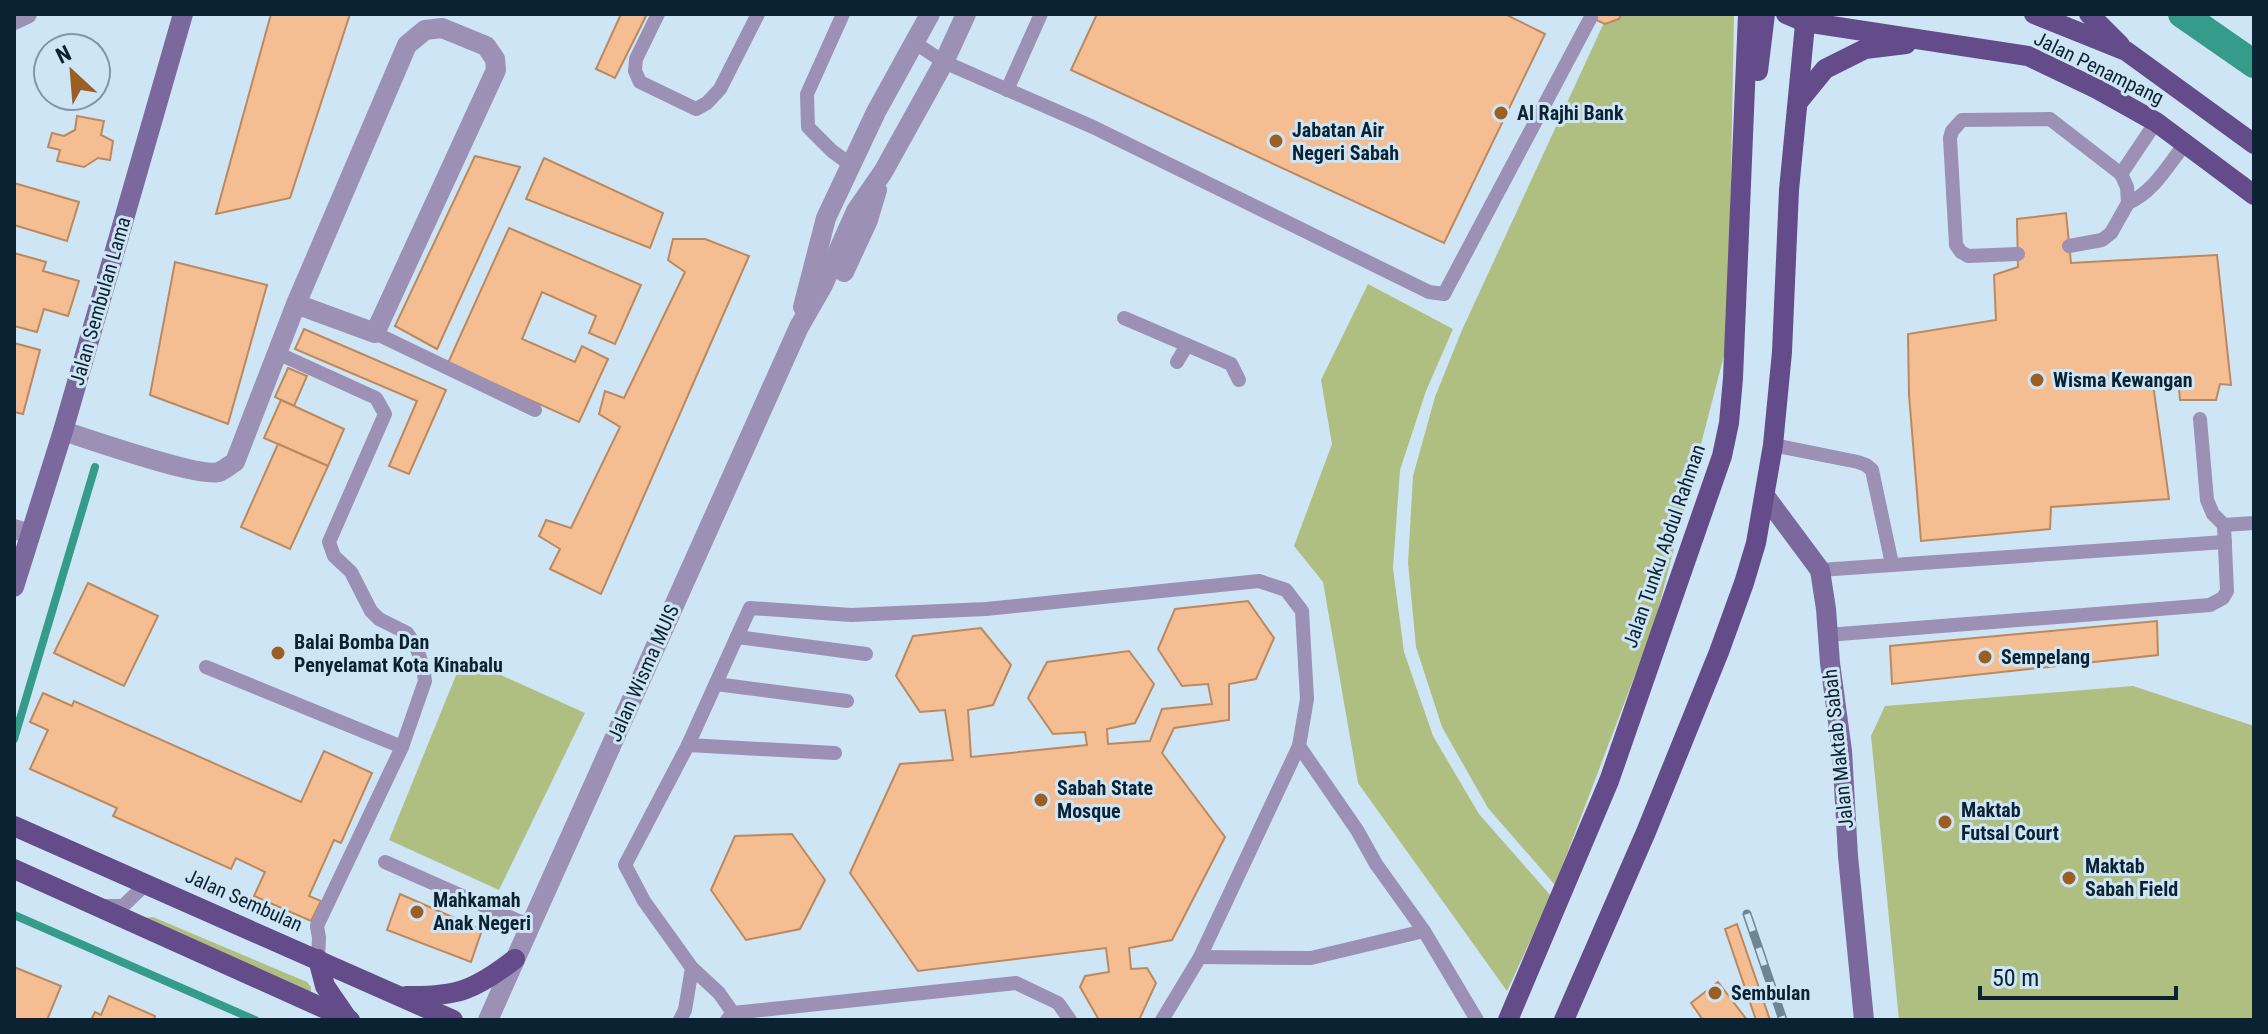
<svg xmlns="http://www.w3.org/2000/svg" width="2268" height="1034" font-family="'Roboto Condensed',sans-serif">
	<rect width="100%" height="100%" fill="#cee5f6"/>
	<g fill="#afbf82">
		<polygon points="1608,14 1734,14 1728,340 1654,625 1555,885 1488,808 1442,727 1416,647 1408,563 1413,476 1435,397 1462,330"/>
		<polygon points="1368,284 1453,329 1426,391 1400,470 1393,568 1404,652 1433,736 1479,814 1551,896 1507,991 1358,783 1323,582 1294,546 1332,444 1321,380"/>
		<polygon points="463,658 585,713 499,890 389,840"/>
		<polygon points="2133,686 2254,726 2254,1020 1899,1020 1871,736 1885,706"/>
		<polygon points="153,917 307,982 311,987 311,992 123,921"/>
	</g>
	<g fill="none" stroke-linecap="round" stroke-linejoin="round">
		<g stroke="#359b8a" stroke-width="8">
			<polyline points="14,739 95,467"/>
			<polyline points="14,915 255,1020"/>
		</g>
		<polyline stroke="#359b8a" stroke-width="28" points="2182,14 2254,64"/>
	</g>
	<g fill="#f4be92" stroke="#bc895e" stroke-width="2">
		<polygon points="271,14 350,14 290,198 216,214"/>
		<polygon points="621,14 647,14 615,78 596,69"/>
		<polygon points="1097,14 1505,14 1545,34 1444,243 1071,70"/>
		<polygon points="1583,14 1621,14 1619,19 1605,24"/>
		<polygon points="77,116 104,121 101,135 113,141 110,160 98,158 84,167 57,161 60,150 48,147 52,133 64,136 75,130"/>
		<polygon points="475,156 520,167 437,349 395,326"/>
		<polygon points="544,158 663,213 650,248 526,199"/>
		<polygon points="14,183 79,202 67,241 14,225"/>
		<polygon points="2066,213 2071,263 2217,255 2231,385 2220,384 2216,400 2180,400 2178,377 2153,384 2169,499 2051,507 2050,529 1921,541 1909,395 1908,334 1996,320 1994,275 2018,267 2017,219"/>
		<polygon points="509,228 641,285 615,344 589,333 596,316 542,292 522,339 575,362 582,346 608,359 579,422 448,363"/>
		<polygon points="673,239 705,239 749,256 601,594 550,569 560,549 539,536 546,520 571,528 620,427 599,414 605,391 624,398 685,272 668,260"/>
		<polygon points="14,253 46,262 43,271 79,281 68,316 44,309 37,332 14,326"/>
		<polygon points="175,262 267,285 228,424 150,395"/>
		<polygon points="304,329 446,390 409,474 389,466 417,401 295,349"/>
		<polygon points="14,343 40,350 23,414 14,412"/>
		<polygon points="288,368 307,376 294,406 275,397"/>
		<polygon points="281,400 344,429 328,466 264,438"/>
		<polygon points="278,444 328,466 290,549 241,527"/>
		<polygon points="88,583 158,616 124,686 54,653"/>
		<polygon points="1248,601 1274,638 1256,679 1229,684 1229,720 1174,728 1162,753 1225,837 1172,940 1129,948 1131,969 1147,968 1156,983 1139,1020 1099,1020 1080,987 1085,976 1109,972 1106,948 918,971 850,873 900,764 953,760 945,710 920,712 896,676 913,636 981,628 1011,665 993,705 968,710 971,757 1087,745 1085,732 1053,734 1028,698 1047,662 1129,651 1154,684 1135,723 1107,729 1108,744 1150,741 1162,709 1212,704 1208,684 1182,686 1158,649 1175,609"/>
		<polygon points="2157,621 2158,655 1892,684 1890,646"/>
		<polygon points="43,693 72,706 74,701 301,802 324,751 372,773 341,843 334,840 309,896 321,901 311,921 254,896 265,872 236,858 231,869 113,816 117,808 30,769 48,730 30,722"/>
		<polygon points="792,834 825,880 800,929 746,940 711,890 735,836"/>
		<polygon points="400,894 482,930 471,962 387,930"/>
		<polygon points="1737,924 1770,1020 1756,1020 1725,929"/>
		<polygon points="14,967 61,986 47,1020 14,1020"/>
		<polygon points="1718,982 1747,1020 1703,1020 1691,1003"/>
		<polygon points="109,996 155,1016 154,1020 91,1020 95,1012 101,1015"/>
	</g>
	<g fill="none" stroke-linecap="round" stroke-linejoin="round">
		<g stroke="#9c90b4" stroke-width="14">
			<polyline points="658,14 636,59 635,71 640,82 696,109 707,103 720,89 758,14"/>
			<polyline points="843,14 807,94 808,127 832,151 851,165"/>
			<polyline points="915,43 944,62 1093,127 1429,292 1444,294 1591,17"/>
			<polyline points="1007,90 1041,14"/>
			<polyline points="2121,174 2156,122"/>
			<path d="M2128,203c26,-11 40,-38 57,-59"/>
			<polyline points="2018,254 1968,256 1961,252 1956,245 1950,138 1952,131 1962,120 2050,119 2121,174 2127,187 2128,203 2111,233 2102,240 2069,246"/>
			<polyline points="1124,318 1187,345"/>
			<polyline points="375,333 535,410"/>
			<polyline points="277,353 376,398 385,414 329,542 334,556 351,572 371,611 379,619 407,633 416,646 423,667 425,681 402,747"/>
			<polyline points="1177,362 1187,345 1231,364 1239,380"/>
			<polyline points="2200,419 2207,500 2213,514 2224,525"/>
			<polyline points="1773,445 1858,462 1866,465 1872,470 1892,564"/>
			<polyline points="1820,570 2225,542"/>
			<polyline points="1827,635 2210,605 2223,598 2227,591 2224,525 2254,523"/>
			<polyline points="737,637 866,654"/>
			<polyline points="206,667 402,747 317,926 319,938 318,959"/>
			<polyline points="716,684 847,701"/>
			<polyline points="688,745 835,753"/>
			<polyline points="385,862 530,926"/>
			<polyline points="103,906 123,906 146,884"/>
			<polyline points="1200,957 1311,958 1424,931"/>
			<polyline points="733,1013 719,993 692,968 644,901 625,865 688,745 750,608 851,615 919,612 986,609 1259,581 1286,590 1302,611 1307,699 1299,746 1357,830 1376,864 1424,931 1477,1020"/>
			<polyline points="680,1020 685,1010 692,968"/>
			<polyline points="727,1020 733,1013 1016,983 1058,1003 1070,1020"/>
			<polyline points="1162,1020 1200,957 1299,746"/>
		</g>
		<g stroke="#9c90b4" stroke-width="20">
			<polyline points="14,20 27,14"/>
			<polyline points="844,272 868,220 877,190"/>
			<polyline points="803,307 826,218 876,112 930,14"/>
			<path d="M63,431c26,8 136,47 156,41 5,-2 11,-7 16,-10l61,-158 111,-259 18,-15 17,-2 44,18 9,13 1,11 -121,263 -79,-29"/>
			<polyline points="14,529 30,534"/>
			<polyline points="488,1020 799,327 823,285 856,211 883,172 944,62 966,14"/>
		</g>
		<g stroke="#7b689c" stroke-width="20">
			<polyline points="1765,496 1820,570 1826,609 1830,663 1842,751 1848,856 1864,1020"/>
			<polyline points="14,587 63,431 183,14"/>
		</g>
		<g stroke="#644b8a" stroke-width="20">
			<polyline points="1786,14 1805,22 2028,56 2097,89 2156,122 2254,195"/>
			<polyline points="2034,14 2126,51 2254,144"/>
			<polyline points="2089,14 2120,45"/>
			<polyline points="1758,71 1765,14"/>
			<polyline points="1799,101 1825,69 1865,49 1906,44"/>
			<polyline points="14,826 453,1020"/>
			<polyline points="14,869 350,1020"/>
			<polyline points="318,959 325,986 347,1018"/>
			<path d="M406,996c51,1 69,-6 109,-37"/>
			<polyline points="1508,1020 1609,781 1722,456 1729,423 1733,378 1748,14"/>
			<polyline points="1564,1020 1646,832 1719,652 1744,583 1756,543 1773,445 1782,352 1789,190 1806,14"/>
		</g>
		<defs>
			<polyline id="rail" points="1747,914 1783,1020"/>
		</defs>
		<use href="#rail" stroke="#6e8596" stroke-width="9"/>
		<use href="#rail" stroke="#cee5f6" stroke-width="6" stroke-dasharray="18" stroke-linecap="butt"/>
	</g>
	<g fill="#9b5e23" stroke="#cee5f6" stroke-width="3">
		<circle cx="1501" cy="113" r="8"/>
		<circle cx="1276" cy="141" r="8"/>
		<circle cx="2037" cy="380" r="8"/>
		<circle cx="278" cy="653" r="8"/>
		<circle cx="1985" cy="657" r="8"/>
		<circle cx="1041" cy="800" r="8"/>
		<circle cx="1945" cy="822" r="8"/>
		<circle cx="2069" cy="878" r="8"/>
		<circle cx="417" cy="912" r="8"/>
		<circle cx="1715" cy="993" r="8"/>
	</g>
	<g text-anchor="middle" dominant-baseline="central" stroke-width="6" stroke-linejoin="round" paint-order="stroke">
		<g font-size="20" fill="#0a2232" stroke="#cee5f6">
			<text transform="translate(2099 68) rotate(26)">Jalan Penampang</text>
			<text transform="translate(100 301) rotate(-74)">Jalan Sembulan Lama</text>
			<text transform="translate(1664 546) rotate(-71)">Jalan Tunku Abdul Rahman</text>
			<text transform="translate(643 673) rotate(-66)">Jalan Wisma MUIS</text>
			<text transform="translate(1838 749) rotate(-96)">Jalan Maktab Sabah</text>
			<text transform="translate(244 900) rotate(24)">Jalan Sembulan</text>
		</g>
		<g font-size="20" font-weight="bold" fill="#0a2232" stroke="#cee5f6" text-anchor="start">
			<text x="1517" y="113">Al Rajhi Bank</text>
			<text x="1292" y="130">Jabatan Air<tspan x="1292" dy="23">Negeri Sabah</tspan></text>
			<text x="2053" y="380">Wisma Kewangan</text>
			<text x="294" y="642">Balai Bomba Dan<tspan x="294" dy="23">Penyelamat Kota Kinabalu</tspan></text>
			<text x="2001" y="657">Sempelang</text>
			<text x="1057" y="788">Sabah State<tspan x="1057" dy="23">Mosque</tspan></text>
			<text x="1961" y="810">Maktab<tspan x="1961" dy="23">Futsal Court</tspan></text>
			<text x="2085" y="866">Maktab<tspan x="2085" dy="23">Sabah Field</tspan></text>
			<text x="433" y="900">Mahkamah<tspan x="433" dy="23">Anak Negeri</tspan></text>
			<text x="1731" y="993">Sembulan</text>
		</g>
	</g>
	<rect width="2268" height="1034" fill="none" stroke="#0a2232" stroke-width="32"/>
	<g transform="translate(72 72) rotate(334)"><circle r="38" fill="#cee5f6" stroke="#8097a8" stroke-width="2"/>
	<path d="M0-6L14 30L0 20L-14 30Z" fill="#9b5e23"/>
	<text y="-12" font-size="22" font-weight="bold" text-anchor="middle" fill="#0a2232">N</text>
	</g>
	<path d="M1980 986v12h196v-12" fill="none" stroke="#0a2232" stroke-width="4"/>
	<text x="1992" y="986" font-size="24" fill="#0a2232" stroke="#cee5f6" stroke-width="6" paint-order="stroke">50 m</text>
</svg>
